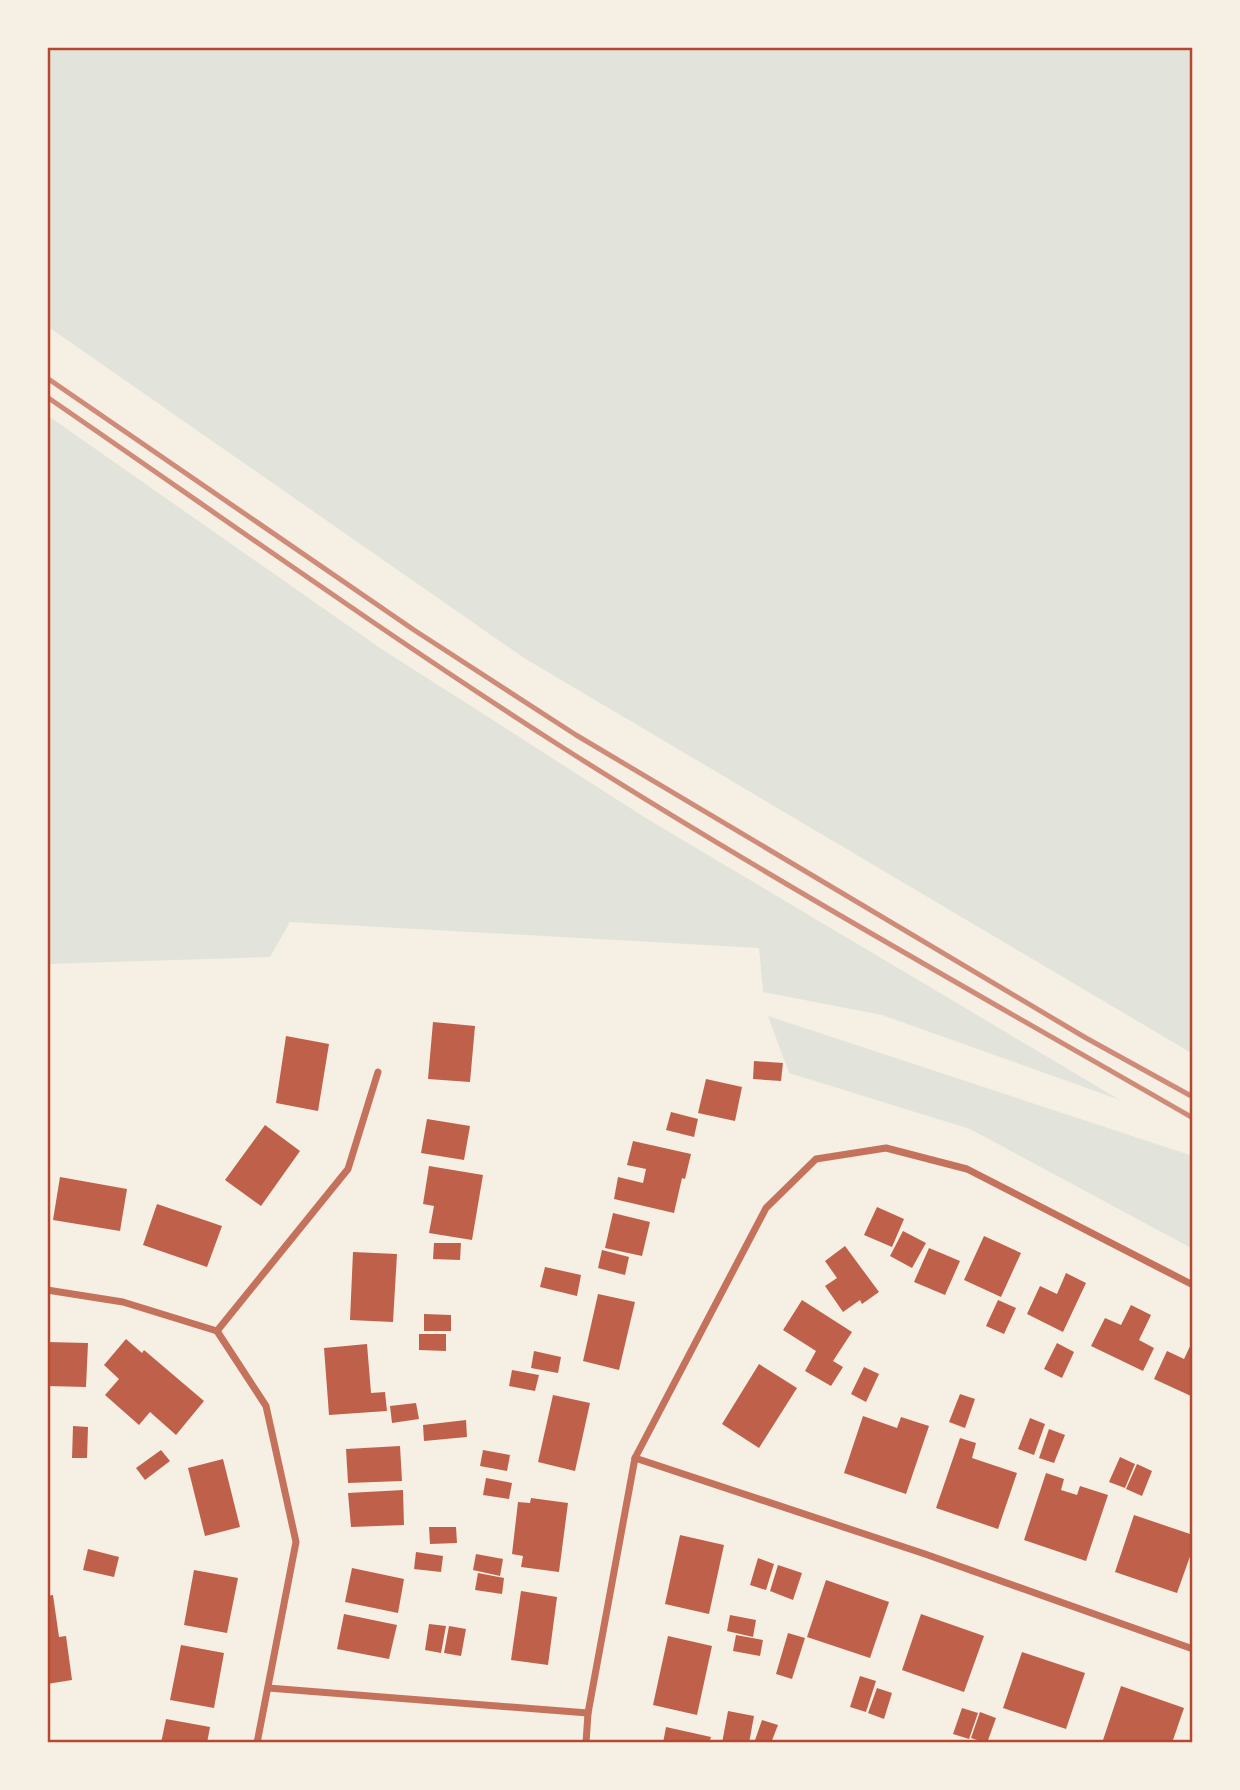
<svg xmlns="http://www.w3.org/2000/svg" width="1240" height="1790" font-family="Signika,sans-serif">
	<rect width="100%" height="100%" fill="#f6efe4"/>
	<g fill="#e2e4dc">
		<polygon points="47,47 1193,47 1193,1054 524,658 47,326"/>
		<polygon points="47,415 380,648 649,820 1120,1100 882,1015 763,992 759,948 290,922 270,957 47,964"/>
		<polygon points="768,1016 1193,1156 1193,1249 970,1129 789,1073"/>
	</g>
	<g fill="#bf614a">
		<polygon points="433,1022 475,1026 470,1082 428,1079"/>
		<polygon points="286,1036 329,1044 318,1111 276,1103"/>
		<polygon points="754,1061 783,1063 781,1081 753,1079"/>
		<polygon points="706,1079 742,1087 735,1121 698,1113"/>
		<polygon points="671,1112 698,1119 694,1137 666,1130"/>
		<polygon points="427,1119 470,1126 464,1160 421,1153"/>
		<polygon points="265,1125 300,1151 261,1206 225,1180"/>
		<polygon points="633,1141 691,1154 685,1179 682,1178 674,1213 614,1199 618,1177 643,1183 646,1169 627,1165"/>
		<polygon points="429,1166 483,1175 472,1240 429,1233 434,1206 423,1204"/>
		<polygon points="60,1177 127,1189 120,1231 53,1220"/>
		<polygon points="157,1204 222,1226 207,1267 143,1245"/>
		<polygon points="877,1207 904,1219 892,1247 864,1235"/>
		<polygon points="613,1213 650,1222 642,1256 605,1248"/>
		<polygon points="903,1231 926,1243 912,1268 890,1256"/>
		<polygon points="984,1236 1021,1253 1001,1297 964,1280"/>
		<polygon points="434,1243 461,1243 460,1260 433,1259"/>
		<polygon points="845,1246 879,1292 862,1304 860,1300 843,1312 825,1286 837,1278 825,1261"/>
		<polygon points="929,1248 960,1261 945,1295 914,1282"/>
		<polygon points="602,1250 629,1257 625,1275 598,1268"/>
		<polygon points="353,1252 397,1254 393,1322 350,1320"/>
		<polygon points="545,1267 581,1275 577,1296 540,1287"/>
		<polygon points="1066,1273 1086,1283 1063,1332 1027,1314 1040,1286 1057,1294"/>
		<polygon points="598,1294 635,1302 619,1370 583,1361"/>
		<polygon points="802,1300 852,1332 833,1361 843,1367 831,1386 805,1371 816,1351 783,1330"/>
		<polygon points="998,1300 1016,1308 1004,1334 986,1326"/>
		<polygon points="1131,1305 1151,1315 1139,1340 1154,1348 1143,1371 1091,1346 1105,1318 1121,1325"/>
		<polygon points="424,1314 451,1315 451,1331 424,1331"/>
		<polygon points="419,1334 446,1334 446,1351 419,1350"/>
		<polygon points="126,1339 142,1353 144,1350 204,1401 176,1435 150,1412 139,1425 105,1395 119,1379 104,1365"/>
		<polygon points="1193,1340 1193,1392 1191,1396 1154,1379 1167,1351 1184,1359"/>
		<polygon points="47,1342 88,1343 86,1387 47,1386"/>
		<polygon points="1057,1343 1074,1352 1062,1378 1044,1369"/>
		<polygon points="367,1344 371,1393 385,1392 387,1411 329,1415 324,1348"/>
		<polygon points="534,1351 561,1357 558,1373 531,1368"/>
		<polygon points="759,1364 797,1388 759,1448 722,1424"/>
		<polygon points="864,1367 879,1374 866,1402 851,1394"/>
		<polygon points="512,1370 539,1375 535,1391 509,1386"/>
		<polygon points="960,1394 975,1399 965,1428 949,1422"/>
		<polygon points="553,1395 590,1403 575,1471 538,1462"/>
		<polygon points="416,1403 419,1419 392,1423 390,1406"/>
		<polygon points="863,1416 897,1428 901,1417 929,1426 906,1494 844,1473"/>
		<polygon points="1030,1418 1045,1424 1034,1455 1018,1449"/>
		<polygon points="466,1420 467,1437 424,1441 423,1425"/>
		<polygon points="73,1426 88,1427 87,1458 72,1458"/>
		<polygon points="1049,1429 1065,1435 1054,1463 1039,1458"/>
		<polygon points="960,1438 976,1443 972,1458 1017,1473 998,1529 936,1508"/>
		<polygon points="400,1446 402,1481 348,1483 346,1449"/>
		<polygon points="161,1450 170,1461 145,1480 136,1468"/>
		<polygon points="483,1450 510,1455 507,1471 480,1466"/>
		<polygon points="1120,1457 1135,1464 1125,1488 1109,1482"/>
		<polygon points="223,1459 240,1527 205,1536 188,1468"/>
		<polygon points="1137,1464 1152,1471 1142,1496 1126,1489"/>
		<polygon points="1046,1473 1064,1479 1061,1490 1077,1495 1080,1486 1108,1495 1086,1561 1024,1540"/>
		<polygon points="486,1478 512,1483 509,1499 483,1495"/>
		<polygon points="403,1490 404,1525 351,1527 348,1493"/>
		<polygon points="531,1498 568,1503 559,1572 521,1567 523,1556 512,1554 518,1502 530,1503"/>
		<polygon points="1134,1515 1193,1535 1193,1548 1177,1593 1115,1572"/>
		<polygon points="429,1527 456,1527 457,1543 430,1544"/>
		<polygon points="680,1535 724,1545 709,1614 665,1604"/>
		<polygon points="88,1549 119,1557 114,1577 83,1570"/>
		<polygon points="416,1552 443,1556 441,1572 414,1569"/>
		<polygon points="476,1554 503,1559 500,1576 473,1570"/>
		<polygon points="758,1558 774,1564 766,1590 750,1585"/>
		<polygon points="778,1565 802,1573 793,1600 770,1591"/>
		<polygon points="352,1568 404,1579 398,1613 345,1602"/>
		<polygon points="194,1570 238,1578 227,1633 184,1625"/>
		<polygon points="478,1573 504,1578 502,1594 475,1590"/>
		<polygon points="826,1580 889,1602 870,1658 807,1637"/>
		<polygon points="521,1591 557,1597 548,1665 511,1660"/>
		<polygon points="53,1595 59,1637 66,1636 72,1680 47,1684 47,1596"/>
		<polygon points="344,1614 397,1625 389,1659 337,1649"/>
		<polygon points="921,1614 984,1636 964,1692 902,1670"/>
		<polygon points="730,1615 756,1620 753,1637 727,1631"/>
		<polygon points="429,1624 446,1626 441,1653 425,1650"/>
		<polygon points="449,1626 466,1629 461,1656 444,1653"/>
		<polygon points="788,1633 805,1638 792,1679 776,1674"/>
		<polygon points="736,1635 763,1640 760,1656 733,1651"/>
		<polygon points="668,1636 712,1646 697,1715 653,1705"/>
		<polygon points="181,1645 224,1653 214,1708 170,1700"/>
		<polygon points="1022,1652 1085,1673 1066,1729 1003,1708"/>
		<polygon points="860,1676 876,1681 866,1712 850,1707"/>
		<polygon points="1121,1686 1184,1708 1172,1743 1102,1743"/>
		<polygon points="877,1688 892,1693 884,1719 868,1713"/>
		<polygon points="962,1708 978,1713 969,1739 953,1734"/>
		<polygon points="728,1711 754,1716 749,1743 722,1743"/>
		<polygon points="980,1712 996,1718 987,1743 971,1738"/>
		<polygon points="166,1719 210,1727 207,1743 161,1743"/>
		<polygon points="762,1720 778,1725 771,1743 754,1743"/>
		<polygon points="666,1727 711,1737 709,1743 663,1743"/>
	</g>
	<g fill="none" stroke-linecap="round" stroke-linejoin="round">
		<g stroke="#c5725c" stroke-width="7">
			<polyline points="47,1290 123,1302 217,1331 266,1406 296,1542 257,1743"/>
			<polyline points="217,1331 348,1169 378,1072"/>
			<polyline points="635,1458 925,1554 1193,1649"/>
			<polyline points="268,1688 588,1713"/>
			<polyline points="586,1743 588,1713 635,1458 766,1208 816,1159 886,1148 967,1169 1193,1285"/>
		</g>
		<g stroke="#cf8b77" stroke-width="5">
			<polyline points="47,378 414,630 576,735 1086,1038 1193,1097"/>
			<path d="M47,397c172,118 342,240 518,352 205,130 418,248 628,369"/>
		</g>
	</g>
	<rect width="1240" height="1790" fill="none" stroke="#f6efe4" stroke-width="98"/>
	<rect x="49" y="49" width="1142" height="1692" fill="none" stroke="#b5482f" stroke-width="2.5"/>
</svg>
